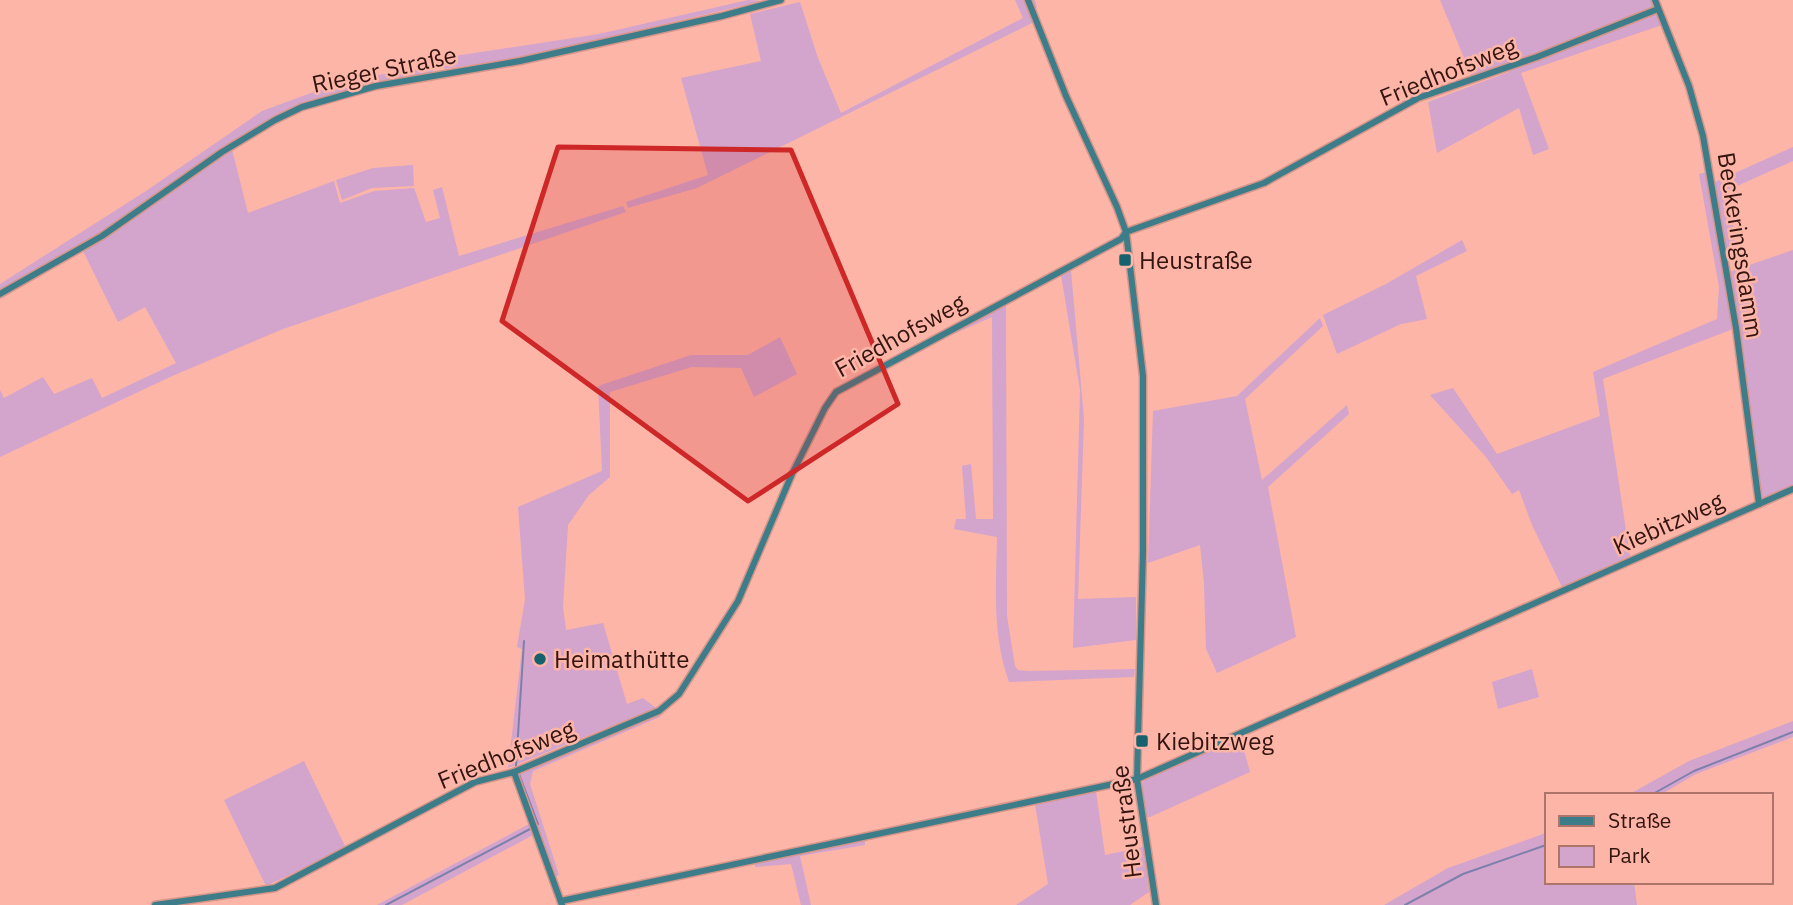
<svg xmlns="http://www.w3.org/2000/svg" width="1793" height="905" font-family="'IBM Plex Sans',sans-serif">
	<rect width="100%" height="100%" fill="#fdb5a8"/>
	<g fill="#d3a4cc">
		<polygon points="748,0 763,1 519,58 444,69 442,58 599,34"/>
		<polygon points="1015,0 1035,0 1037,7 1031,13 1034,20 1032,23 697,188 628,208 626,202 708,175 681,78 761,61 750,14 800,2 818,58 841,113 1023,18"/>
		<polygon points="1440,0 1653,0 1655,6 1536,54 1472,77"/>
		<polygon points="1657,11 1662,25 1521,73 1549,149 1533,155 1519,108 1437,153 1428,102 1509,72 1509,69"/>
		<polygon points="432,67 433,73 380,81 301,103 274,116 221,149 100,233 0,292 0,284 146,191 262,111 319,90 378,75"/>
		<polygon points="1793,147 1793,161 1728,190 1738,259 1730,261 1727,258 1715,182"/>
		<polygon points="232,149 248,213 334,181 340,203 374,191 414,188 426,222 440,218 433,190 442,187 459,256 623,206 626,212 283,329 170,377 0,457 0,390 4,398 43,377 54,394 92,378 102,398 176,363 145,307 118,322 83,251 104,239"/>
		<polygon points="413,165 414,186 372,188 342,200 336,180 373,168"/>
		<polygon points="1707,172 1733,329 1603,379 1630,556 1562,587 1532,525 1519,490 1512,494 1486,457 1430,395 1453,388 1497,454 1600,416 1593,372 1717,319 1719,287 1699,174"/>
		<polygon points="1462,240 1467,251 1416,276 1427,319 1401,324 1337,354 1323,315 1386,284"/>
		<polygon points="1793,250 1793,486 1761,500 1729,272"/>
		<polygon points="1071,270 1084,419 1078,599 1136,597 1136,640 1073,648 1080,390 1061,275"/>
		<path d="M1006,303l1,313 8,50 3,4 10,1 107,-2 -1,8 -125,5c-17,-47 -13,-96 -12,-145l-43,-8 2,-10h10l-4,-53 9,-2 5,55h17l-1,-202 -43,19 -2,-3z"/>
		<polygon points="1320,318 1323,326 1245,399 1262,480 1347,405 1349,414 1268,487 1296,637 1217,673 1206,649 1204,583 1200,545 1148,563 1153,411 1237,396"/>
		<polygon points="780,337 797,374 754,397 741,368 692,367 610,392 610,477 589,495 568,525 563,607 566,630 603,623 627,704 643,698 656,708 508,768 522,649 517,647 525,599 518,507 602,471 598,386 691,355 748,355"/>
		<polygon points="1532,669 1539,697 1498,709 1492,682"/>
		<polygon points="660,713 660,717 533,771 530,784 559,875 554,877 516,773"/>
		<polygon points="1793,721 1793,737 1696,774 1660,795 1628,795 1689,761"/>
		<polygon points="1240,736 1250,772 1150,817 1146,817 1141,786 1145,779"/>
		<polygon points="304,761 346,848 266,886 224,800"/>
		<polygon points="1096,791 1105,855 1143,847 1149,892 1130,905 1016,905 1048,884 1035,804"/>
		<polygon points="529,824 535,834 402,905 377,905"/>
		<polygon points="1546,833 1546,882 1634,882 1637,905 1384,905 1448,868"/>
		<polygon points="865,839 865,845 800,856 811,905 801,905 791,864 755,867 755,862"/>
	</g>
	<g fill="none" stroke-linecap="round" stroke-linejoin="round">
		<g stroke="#7d80ab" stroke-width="2">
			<polyline points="516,766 524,641"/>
			<polyline points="519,774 538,824"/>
			<polyline points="1651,795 1694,771 1793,732"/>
			<polyline points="386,905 530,829"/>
			<polyline points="1405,905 1463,874 1546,845"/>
		</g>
		<defs>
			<g id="minor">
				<polyline points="1028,0 1066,96 1117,207 1126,232 1143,376 1143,552 1137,779 1156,905"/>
				<polyline points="1655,0 1689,86 1703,136 1736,328 1759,504"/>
				<polyline points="0,294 102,236 222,152 275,120 302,107 376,86 520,61 722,16 781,0"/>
				<polyline points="514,772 562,905"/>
				<polyline points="561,901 1137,779 1793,489"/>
				<polyline points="155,905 275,888 475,782 514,772 659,711 679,694 738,601 792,474 825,408 836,392 1121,239 1126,232 1264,183 1418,98 1537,57 1658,9"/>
			</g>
		</defs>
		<use href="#minor" stroke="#d59589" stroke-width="9"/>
		<use href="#minor" stroke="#3c7d89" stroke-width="6"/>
	</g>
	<path fill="#ce2727" fill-opacity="0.2" stroke="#ce2727" stroke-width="5" stroke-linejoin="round" d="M558,147l233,3 107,254 -150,97 -246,-180z"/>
	<g fill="#15616d" stroke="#fdb5a8" stroke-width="2.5">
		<rect x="1118" y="253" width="14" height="14" rx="3.5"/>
		<circle cx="540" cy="659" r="7"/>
		<rect x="1135" y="734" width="14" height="14" rx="3.5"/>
	</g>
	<g text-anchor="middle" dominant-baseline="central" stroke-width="5" stroke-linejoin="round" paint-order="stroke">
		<g font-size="24" fill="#34140e" stroke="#fdb5a8">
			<text transform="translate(384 69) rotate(-12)">Rieger Straße</text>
			<text transform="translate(1448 71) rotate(-22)">Friedhofsweg</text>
			<text transform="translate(1741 245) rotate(81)">Beckeringsdamm</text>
			<text transform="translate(900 335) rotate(-29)">Friedhofsweg</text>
			<text transform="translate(1668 523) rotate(-24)">Kiebitzweg</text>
			<text transform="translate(506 754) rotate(-22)">Friedhofsweg</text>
			<text transform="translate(1126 822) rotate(-97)">Heustraße</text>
		</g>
		<g font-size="24" fill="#34140e" stroke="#fdb5a8" text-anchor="start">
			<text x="1139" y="260">Heustraße</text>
			<text x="554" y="659">Heimathütte</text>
			<text x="1156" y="741">Kiebitzweg</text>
		</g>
	</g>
	<rect x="1545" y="793" width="228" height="91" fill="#fdb5a8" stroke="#ad756a" stroke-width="2"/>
	<rect x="1559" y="816" width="35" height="10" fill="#3c7d89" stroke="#ad756a" stroke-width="2"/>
	<text x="1608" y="828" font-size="21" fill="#34140e">Straße</text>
	<rect x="1559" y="846" width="35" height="21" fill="#d3a4cc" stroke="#ad756a" stroke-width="2"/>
	<text x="1608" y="863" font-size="21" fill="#34140e">Park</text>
</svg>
